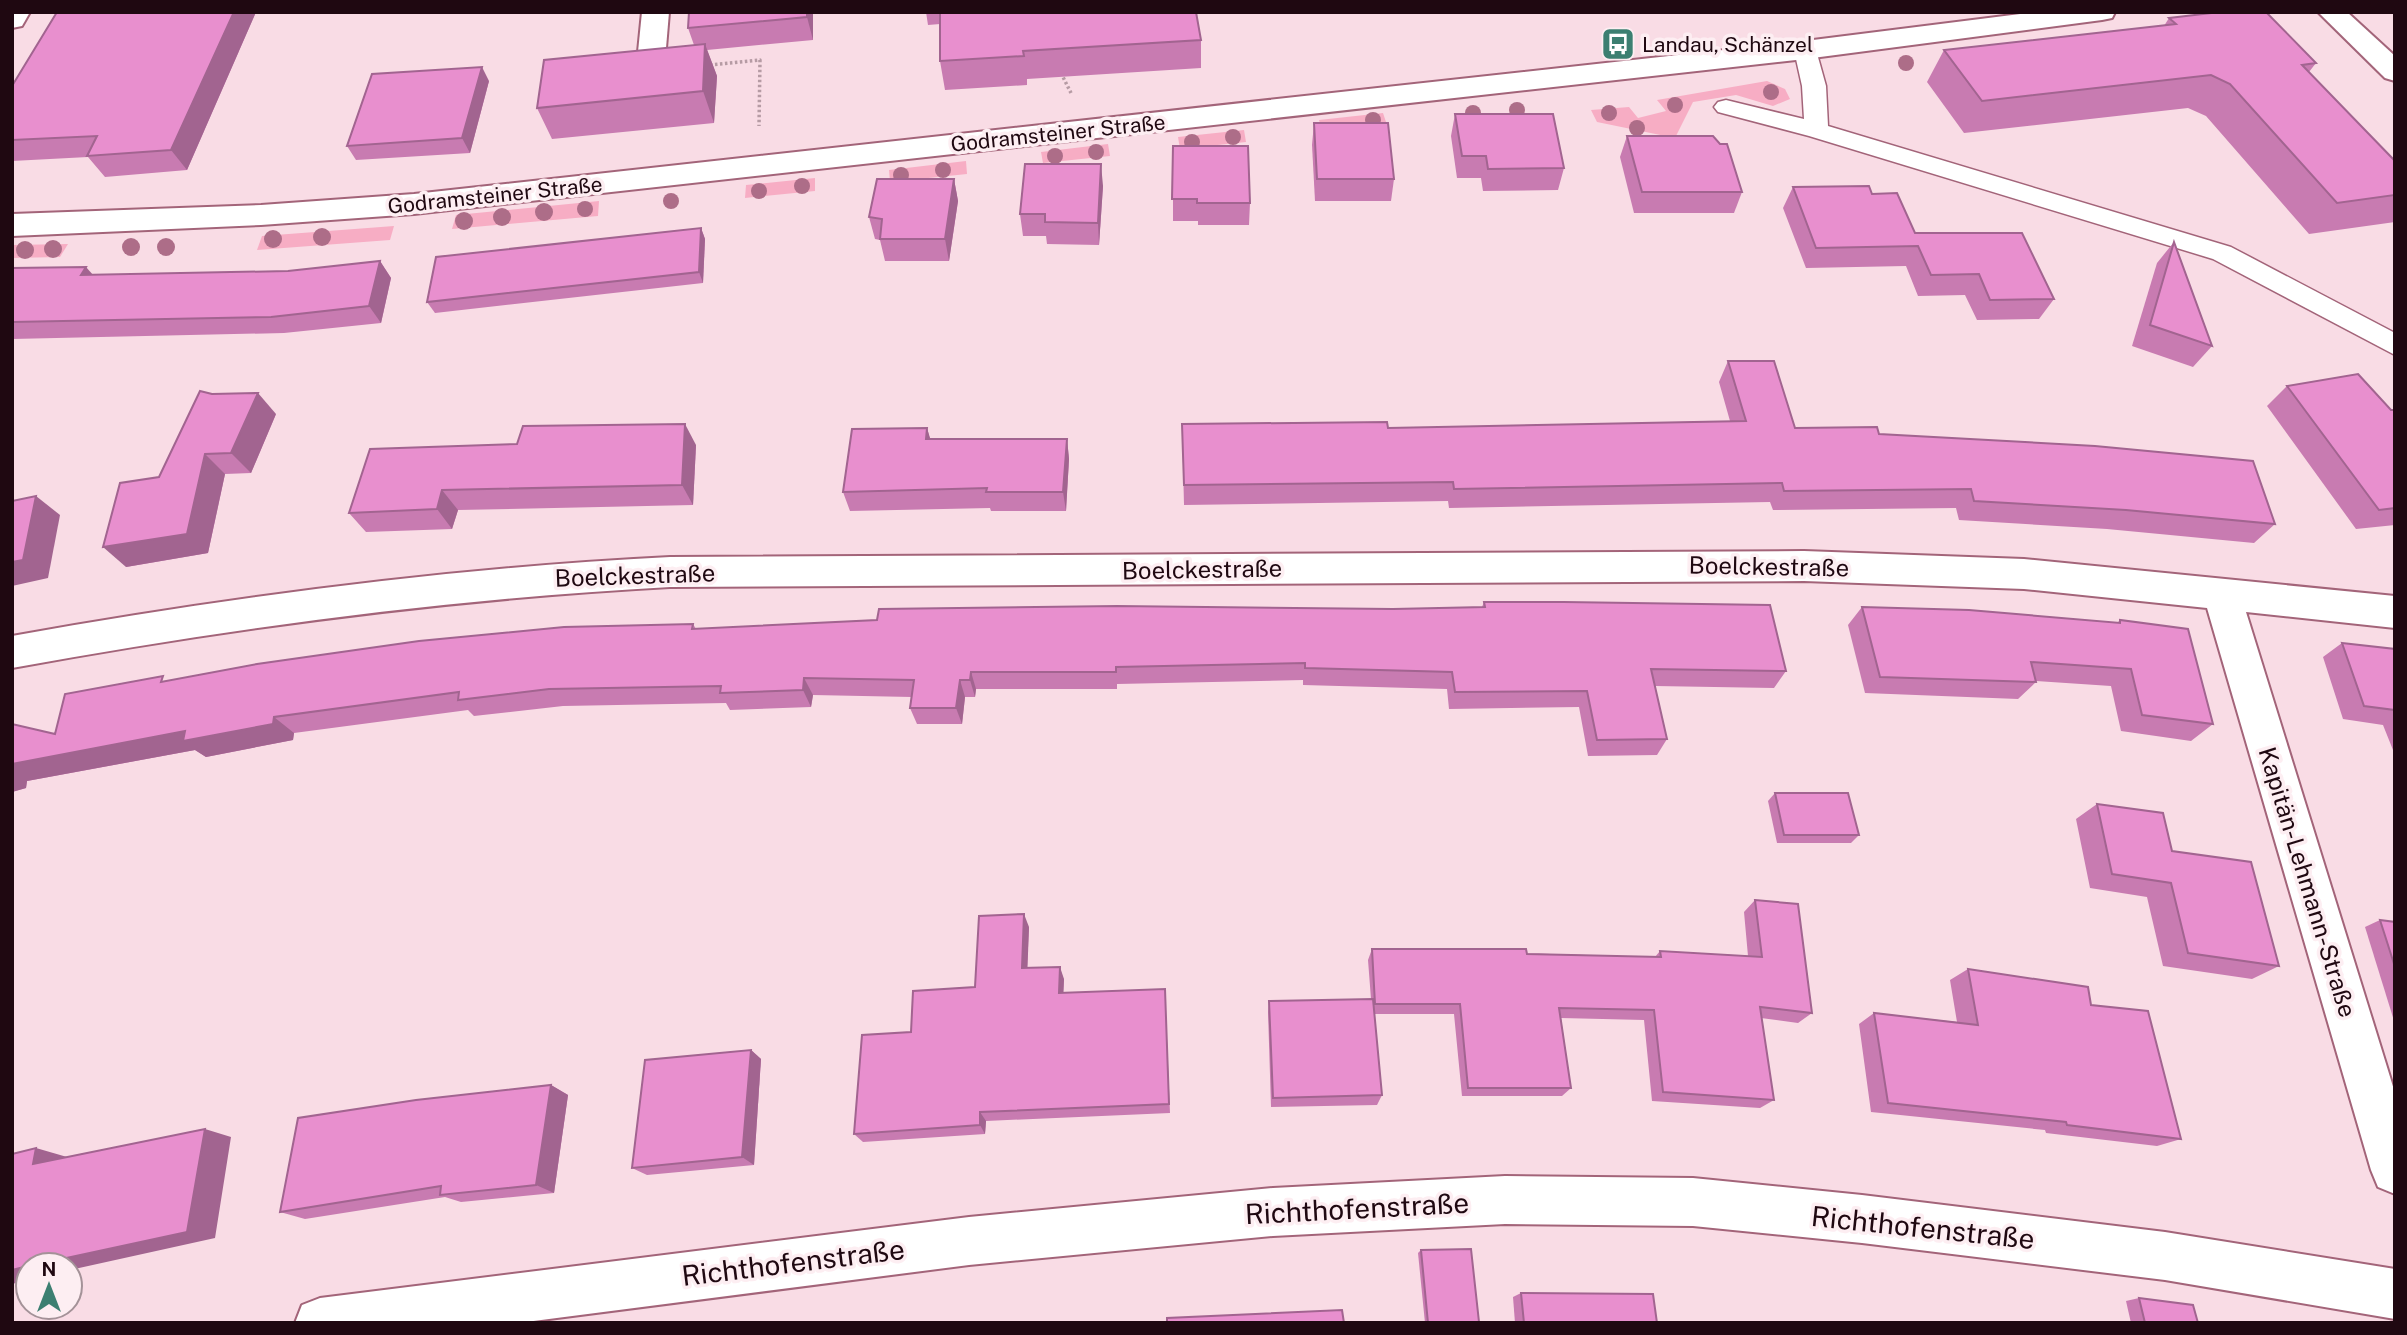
<svg xmlns="http://www.w3.org/2000/svg" width="2407" height="1335" font-family="'Public Sans',sans-serif">
	<rect width="100%" height="100%" fill="#f9dce5"/>
	<g fill="#f7adc4">
		<polygon points="1767,81 1785,89 1790,99 1773,106 1736,95 1693,102 1675,138 1597,122 1591,110 1629,107 1638,118 1666,111 1657,100"/>
		<polygon points="1383,113 1387,125 1322,131 1319,120"/>
		<polygon points="1244,130 1246,142 1180,149 1178,137"/>
		<polygon points="1108,144 1110,156 1043,163 1041,152"/>
		<polygon points="966,161 967,174 890,182 889,170"/>
		<polygon points="815,178 815,191 745,198 746,185"/>
		<polygon points="599,201 598,216 452,229 456,215"/>
		<polygon points="394,226 390,240 257,250 262,236"/>
		<polygon points="68,244 60,257 12,258 12,245"/>
	</g>
	<g fill="none" stroke-linecap="round" stroke-linejoin="round">
		<defs>
			<polygon id="lane" points="1805,43 1813,45 1816,50 1826,86 1828,126 2231,247 2395,333 2395,355 2213,259 1809,136 1718,112 1714,107 1718,102 1726,100 1804,119 1802,86 1794,50 1797,45"/>
			<g id="street">
				<polygon points="12,12 30,12 22,26 12,28"/>
				<polygon points="642,12 669,12 664,72 660,78 650,81 640,78 636,72"/>
				<polygon points="2318,12 2347,12 2395,56 2395,81 2385,78"/>
				<path d="M1804,551l220,8 371,37v32l-149,-16 149,481v101l-17,-7 -7,-17 -164,-562 -183,-19 -220,-8 -1134,6c-222,12 -440,41 -658,81v-32c218,-39 437,-68 658,-79z"/>
				<polygon points="1505,1176 1693,1178 1862,1195 2165,1232 2395,1269 2395,1319 2165,1280 1862,1243 1693,1226 1505,1224 1273,1236 969,1265 518,1323 295,1323 302,1305 320,1298 969,1217 1273,1188"/>
			</g>
			<polygon id="secondary" points="2036,12 2115,12 2112,18 2102,20 1805,59 414,214 261,225 12,236 12,214 261,205 414,194 1805,41"/>
		</defs>
		<use href="#lane" stroke="#a36479" stroke-width="3"/>
		<use href="#street" stroke="#a36479" stroke-width="4"/>
		<use href="#secondary" stroke="#a36479" stroke-width="4"/>
		<g stroke="#b69ba4" stroke-width="3.5" stroke-dasharray="2.5 2.5" stroke-linecap="butt">
			<polyline points="710,65 760,60 759,126"/>
			<polyline points="1061,73 1071,93"/>
		</g>
		<use href="#lane" fill="#fff" fill-rule="evenodd"/>
		<use href="#street" fill="#fff" fill-rule="evenodd"/>
		<use href="#secondary" fill="#fff" fill-rule="evenodd"/>
	</g>
	<g fill="#ad6d88">
		<circle cx="1906" cy="63" r="8"/>
		<circle cx="1771" cy="92" r="8"/>
		<circle cx="1675" cy="105" r="8"/>
		<circle cx="1517" cy="110" r="8"/>
		<circle cx="1473" cy="113" r="8"/>
		<circle cx="1609" cy="113" r="8"/>
		<circle cx="1373" cy="120" r="8"/>
		<circle cx="1637" cy="128" r="8"/>
		<circle cx="1233" cy="137" r="8"/>
		<circle cx="1192" cy="142" r="8"/>
		<circle cx="1096" cy="152" r="8"/>
		<circle cx="1055" cy="156" r="8"/>
		<circle cx="943" cy="170" r="8"/>
		<circle cx="901" cy="175" r="8"/>
		<circle cx="802" cy="186" r="8"/>
		<circle cx="759" cy="191" r="8"/>
		<circle cx="671" cy="201" r="8"/>
		<circle cx="585" cy="209" r="8"/>
		<circle cx="544" cy="212" r="9"/>
		<circle cx="502" cy="217" r="9"/>
		<circle cx="464" cy="221" r="9"/>
		<circle cx="322" cy="237" r="9"/>
		<circle cx="273" cy="239" r="9"/>
		<circle cx="131" cy="247" r="9"/>
		<circle cx="166" cy="247" r="9"/>
		<circle cx="53" cy="249" r="9"/>
		<circle cx="25" cy="250" r="9"/>
	</g>
	<g fill="#c87bb1">
		<polygon points="256,12 187,170 105,177 88,157 12,161 12,86"/>
		<polygon points="689,12 813,12 813,40 707,50 717,76 714,123 552,139 537,108 694,45 688,28"/>
		<polygon points="926,12 1196,12 1201,40 1201,68 1027,79 1027,85 945,90 940,61 940,24 928,25"/>
		<polygon points="2169,18 2316,63 2309,72 2395,161 2395,222 2309,234 2206,116 2188,108 1964,133 1927,82 1944,50 2164,26"/>
		<polygon points="489,81 470,153 356,160 347,146"/>
		<polygon points="1455,114 1564,168 1558,190 1483,191 1481,178 1457,178 1451,136"/>
		<polygon points="1314,123 1394,179 1391,201 1315,201 1312,145"/>
		<polygon points="1627,136 1742,192 1734,213 1634,213 1620,157"/>
		<polygon points="1173,146 1250,203 1249,225 1198,225 1198,221 1173,221"/>
		<polygon points="954,179 958,201 949,261 885,261 880,240 875,239 869,217"/>
		<polygon points="1103,186 1099,245 1047,244 1046,236 1023,236 1020,214"/>
		<polygon points="1793,187 1872,194 1915,233 2054,299 2039,319 1977,320 1965,295 1918,296 1906,266 1806,268 1783,208"/>
		<polygon points="701,228 705,239 703,283 435,313 427,302"/>
		<polygon points="2174,242 2212,346 2193,367 2132,346 2157,263"/>
		<polygon points="380,261 391,278 381,323 284,333 12,339 12,268 93,275 288,271"/>
		<polygon points="1728,361 1795,428 1879,434 2275,524 2254,543 2107,529 1959,520 1956,508 1773,510 1770,502 1449,508 1448,501 1184,505 1182,424 1388,428 1730,421 1719,382"/>
		<polygon points="2287,386 2391,410 2395,410 2395,525 2356,529 2267,406"/>
		<polygon points="276,414 251,473 225,474 208,553 126,567 159,477"/>
		<polygon points="927,428 930,439 1067,439 1069,459 1066,511 991,511 990,508 850,511 843,492"/>
		<polygon points="696,445 693,505 458,510 452,529 366,532 349,513 370,449"/>
		<polygon points="1484,602 1786,671 1774,688 1655,686 1667,739 1657,755 1588,756 1579,707 1449,709 1447,689 1303,685 1303,680 1117,684 1117,689 976,689 975,697 965,697 962,724 917,724 910,708 912,697 813,695 811,707 730,710 726,703 563,706 474,716 468,710 294,733 293,740 206,757 195,750 27,781 26,788 12,792 12,724 55,734 168,681 693,624 696,629 1482,607"/>
		<polygon points="1862,607 2117,623 2120,620 2213,724 2191,741 2121,731 2111,686 2036,681 2036,682 2018,699 1865,693 1848,625"/>
		<polygon points="2342,643 2395,649 2395,755 2383,725 2343,719 2323,657"/>
		<polygon points="1775,793 1859,835 1851,843 1777,843 1768,801"/>
		<polygon points="2097,804 2172,851 2279,966 2252,979 2163,966 2147,897 2090,888 2076,819"/>
		<polygon points="1755,900 1812,1013 1798,1023 1761,1018 1774,1100 1760,1108 1652,1101 1644,1020 1561,1018 1571,1088 1562,1096 1462,1096 1454,1014 1374,1014 1382,1095 1377,1105 1271,1107 1268,1012 1269,1001 1371,999 1368,960 1372,949 1655,957 1660,951 1748,956 1744,912"/>
		<polygon points="2380,920 2395,922 2395,1024 2365,927"/>
		<polygon points="1029,927 1027,968 1064,979 1063,993 1165,989 1170,1113 986,1121 985,1134 863,1142 854,1134 911,1032 975,987"/>
		<polygon points="1968,969 2091,1005 2181,1139 2157,1146 2046,1133 2045,1130 1871,1112 1859,1024 1874,1013 1957,1022 1950,980"/>
		<polygon points="751,1050 761,1059 754,1165 647,1175 632,1168"/>
		<polygon points="551,1085 568,1095 554,1193 461,1202 445,1197 305,1219 280,1212"/>
		<polygon points="1421,1250 1479,1322 1425,1323 1418,1253"/>
		<polygon points="1521,1293 1657,1323 1515,1323 1513,1297"/>
		<polygon points="2139,1298 2198,1323 2131,1323 2126,1301"/>
	</g>
	<g fill="#a26490">
		<polygon points="234,12 256,12 187,170 171,150"/>
		<polygon points="807,12 813,12 813,40 807,17"/>
		<polygon points="705,44 717,76 714,123 703,91"/>
		<polygon points="482,67 489,81 470,153 462,138"/>
		<polygon points="1101,164 1103,186 1099,245 1098,223"/>
		<polygon points="954,179 958,201 949,261 945,239"/>
		<polygon points="701,228 705,239 703,283 699,272"/>
		<polygon points="380,261 391,278 381,323 369,306"/>
		<polygon points="86,267 101,284 81,275"/>
		<polygon points="258,393 276,414 251,473 231,453"/>
		<polygon points="685,424 696,445 693,505 682,485"/>
		<polygon points="927,428 933,448 926,439"/>
		<polygon points="1067,439 1069,459 1066,511 1063,492"/>
		<polygon points="205,454 225,474 208,553 126,567 103,547"/>
		<polygon points="442,490 458,510 452,529 437,509"/>
		<polygon points="36,496 60,515 48,578 12,586 12,562"/>
		<polygon points="971,672 976,689 975,697 970,680"/>
		<polygon points="804,678 813,695 811,707 803,690"/>
		<polygon points="960,680 965,697 962,724 956,708"/>
		<polygon points="274,717 294,733 293,740 206,757 195,750 27,781 26,788 12,792 12,764 185,731"/>
		<polygon points="1024,914 1029,927 1027,980 1022,968"/>
		<polygon points="1060,967 1064,979 1063,1004 1059,993"/>
		<polygon points="751,1050 761,1059 754,1165 742,1157"/>
		<polygon points="551,1085 568,1095 554,1193 536,1185"/>
		<polygon points="980,1112 986,1121 985,1134 980,1125"/>
		<polygon points="205,1129 231,1137 215,1238 70,1270 70,1265 34,1265"/>
		<polygon points="36,1148 67,1157 33,1164"/>
		<polygon points="28,1266 28,1280 12,1284 12,1270"/>
	</g>
	<g fill="#e88fce" stroke="#a26490" stroke-width="2">
		<polygon points="57,12 234,12 171,150 87,156 97,136 12,140 12,86"/>
		<polygon points="689,12 807,12 807,17 688,28"/>
		<polygon points="940,12 1196,12 1201,40 1023,51 1024,56 940,61"/>
		<polygon points="2220,12 2266,12 2316,63 2302,65 2395,161 2395,195 2337,203 2230,84 2211,75 1982,101 1944,50 2176,24 2169,18"/>
		<polygon points="705,44 703,91 537,108 544,60"/>
		<polygon points="482,67 462,138 347,146 372,74"/>
		<polygon points="1455,114 1553,114 1564,168 1488,169 1486,156 1462,156"/>
		<polygon points="1314,123 1388,123 1394,179 1317,179"/>
		<polygon points="1627,136 1713,136 1720,144 1727,144 1742,192 1642,192"/>
		<polygon points="1173,146 1248,146 1250,203 1197,203 1197,199 1172,199"/>
		<polygon points="1025,164 1101,164 1098,223 1045,222 1045,214 1020,214"/>
		<polygon points="877,179 954,179 945,239 880,239 882,219 869,217"/>
		<polygon points="1869,186 1872,194 1897,193 1915,233 2022,233 2054,299 1990,300 1979,274 1931,275 1918,246 1816,248 1793,187"/>
		<polygon points="701,228 699,272 427,302 436,257"/>
		<polygon points="2174,242 2212,346 2150,325"/>
		<polygon points="380,261 369,306 271,317 12,322 12,268 86,267 81,275 288,271"/>
		<polygon points="1728,361 1774,361 1795,428 1877,427 1879,434 2095,446 2253,461 2275,524 2126,510 1974,501 1971,489 1784,491 1782,483 1454,489 1453,482 1184,485 1182,424 1387,422 1388,428 1746,421"/>
		<polygon points="2358,374 2391,410 2395,410 2395,508 2379,510 2287,386"/>
		<polygon points="200,391 212,394 258,393 231,453 205,454 187,534 103,547 120,483 159,477"/>
		<polygon points="685,424 682,485 442,490 437,509 349,513 370,449 517,444 523,426"/>
		<polygon points="927,428 926,439 1067,439 1063,492 986,492 987,488 843,492 852,429"/>
		<polygon points="36,496 23,560 12,562 12,501"/>
		<polygon points="1484,602 1564,602 1770,605 1786,671 1651,669 1667,739 1597,740 1587,691 1455,692 1452,672 1305,668 1305,663 1116,667 1116,672 971,672 970,680 960,680 956,708 910,708 914,680 804,678 803,690 720,693 721,686 549,689 458,700 459,692 274,717 273,724 183,741 185,731 12,764 12,724 55,734 65,694 163,676 161,682 257,664 419,641 564,627 693,624 692,629 877,620 879,609 1117,606 1393,609 1485,607"/>
		<polygon points="1862,607 1969,610 2120,623 2120,620 2188,629 2213,724 2142,715 2131,669 2031,662 2036,682 1880,677"/>
		<polygon points="2342,643 2395,649 2395,710 2364,706"/>
		<polygon points="1775,793 1848,793 1859,835 1784,835"/>
		<polygon points="2097,804 2163,813 2172,851 2251,862 2279,966 2188,953 2171,883 2112,874"/>
		<polygon points="1755,900 1798,904 1812,1013 1760,1007 1774,1100 1663,1092 1654,1010 1559,1008 1571,1088 1468,1088 1460,1004 1375,1004 1372,949 1526,949 1527,954 1661,957 1660,951 1762,957"/>
		<polygon points="1024,914 1022,968 1060,967 1059,993 1165,989 1169,1104 980,1112 980,1125 854,1134 862,1035 911,1032 913,991 975,987 979,916"/>
		<polygon points="2380,920 2395,922 2395,967"/>
		<polygon points="1968,969 2088,987 2091,1005 2148,1011 2181,1139 2067,1125 2066,1122 1888,1103 1874,1013 1978,1025"/>
		<polygon points="1373,999 1382,1095 1273,1098 1269,1001"/>
		<polygon points="751,1050 742,1157 632,1168 645,1060"/>
		<polygon points="551,1085 536,1185 440,1195 441,1186 280,1212 298,1118 416,1100"/>
		<polygon points="205,1129 187,1232 34,1265 28,1265 28,1266 12,1270 12,1154 36,1148 33,1164"/>
		<polygon points="1471,1249 1479,1322 1428,1323 1421,1250"/>
		<polygon points="1521,1293 1653,1294 1657,1323 1524,1323"/>
		<polygon points="2139,1298 2193,1305 2198,1323 2145,1323"/>
		<polygon points="1342,1310 1344,1323 1167,1323 1167,1318"/>
	</g>
	<defs>
		<symbol id="bus-square" viewBox="-11 -11 22 22"><rect x="-9" y="-9" width="18" height="18" rx="4" fill="#3c7f71" stroke="#fdeef2"/><path d="M-5-6H5V4H4V6H2V4H-2V6H-4V4H-5ZM-3.5-4V0h7V-4ZM-3.5 1.2v1.5H-2V1.2ZM2 1.2v1.5H3.5V1.2Z" fill="#fff"/></symbol>
	</defs>
	<g fill-rule="evenodd">
		<use href="#bus-square" x="1599" y="25" width="38" height="38"/>
	</g>
	<g text-anchor="middle" dominant-baseline="central" stroke-width="7" stroke-linejoin="round" paint-order="stroke">
		<g font-size="21" fill="#1f0811" stroke="#fdeef2" text-anchor="start">
			<text x="1642" y="44">Landau, Schänzel</text>
		</g>
		<g font-size="21" fill="#1f0811" stroke="#fdeef2">
			<text transform="translate(1058 133) rotate(-6)">Godramsteiner Straße</text>
			<text transform="translate(495 195) rotate(-6)">Godramsteiner Straße</text>
		</g>
		<g font-size="24" fill="#1f0811" stroke="#fdeef2">
			<text transform="translate(1769 566) rotate(1)">Boelckestraße</text>
			<text transform="translate(1202 569) rotate(-1)">Boelckestraße</text>
			<text transform="translate(635 575) rotate(-2)">Boelckestraße</text>
			<text transform="translate(2308 882) rotate(73)">Kapitän-Lehmann-Straße</text>
		</g>
		<g font-size="28" fill="#1f0811" stroke="#fdeef2">
			<text transform="translate(1357 1208) rotate(-3)">Richthofenstraße</text>
			<text transform="translate(1923 1227) rotate(6)">Richthofenstraße</text>
			<text transform="translate(793 1262) rotate(-7)">Richthofenstraße</text>
		</g>
	</g>
	<rect width="2407" height="1335" fill="none" stroke="#1f0811" stroke-width="28"/>
	<g transform="translate(49 1286)"><circle r="33" fill="#fdeef2" stroke="#a49298" stroke-width="2"/>
	<path d="M0-5L12 26L0 18L-12 26Z" fill="#3c7f71"/>
	<text y="-10" font-size="19" font-weight="bold" text-anchor="middle" fill="#1f0811">N</text>
	</g>
</svg>
